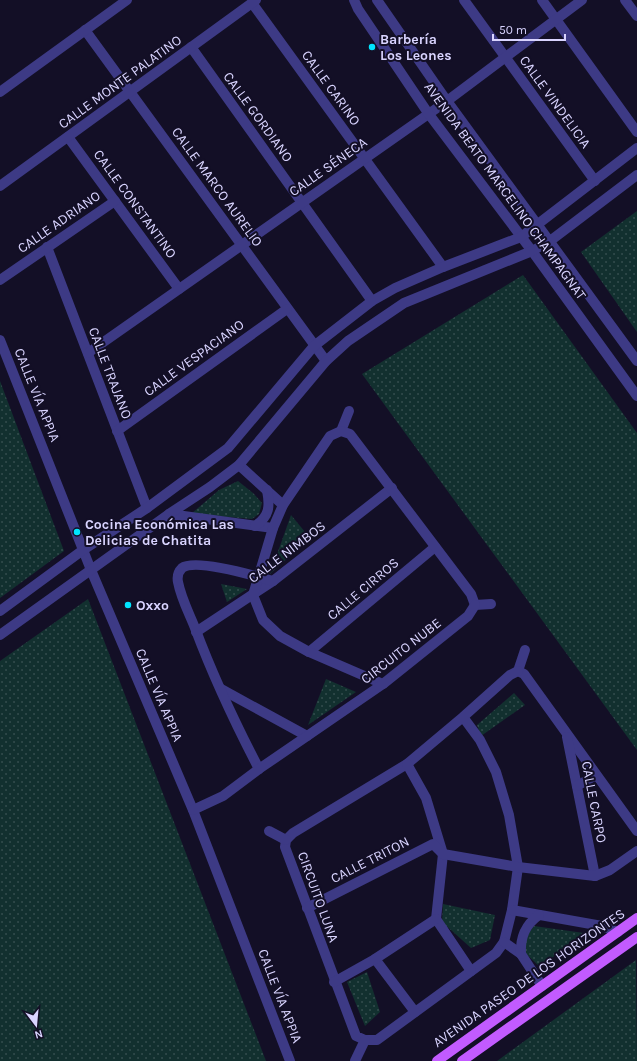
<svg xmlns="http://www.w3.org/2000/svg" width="637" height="1061" font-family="Karla,sans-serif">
	<defs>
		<pattern id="grass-dots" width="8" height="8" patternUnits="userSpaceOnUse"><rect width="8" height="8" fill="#12302f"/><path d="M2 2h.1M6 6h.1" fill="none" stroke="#344d4e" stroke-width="1.8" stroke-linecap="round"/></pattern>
	</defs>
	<rect width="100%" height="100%" fill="#130f26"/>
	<g fill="url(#grass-dots)">
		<polygon points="637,211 637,332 581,252"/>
		<polygon points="523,275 637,433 637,750 362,374"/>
		<polygon points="0,381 64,551 0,598"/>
		<polygon points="238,481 253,493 262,503 259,514 252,519 191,514 219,490"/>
		<polygon points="291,515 310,538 270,574"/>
		<polygon points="221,584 247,589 227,602"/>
		<polygon points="88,599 266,1061 0,1061 0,661"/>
		<polygon points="326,679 356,692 308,725"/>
		<polygon points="514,693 525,705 481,736 477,725"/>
		<polygon points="443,904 495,915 490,940 471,948 442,922"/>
		<polygon points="534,926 584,933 540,967 526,954 524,939"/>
		<polygon points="636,960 637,1061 497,1061"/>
		<polygon points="367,972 380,1012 365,1026 347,982"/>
	</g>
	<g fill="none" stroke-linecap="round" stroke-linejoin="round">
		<g stroke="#3d3a85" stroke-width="10">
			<polyline points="464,0 595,181"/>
			<polyline points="542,0 637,132"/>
			<polyline points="625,0 637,16"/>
			<polyline points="252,3 443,267"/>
			<polyline points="85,30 326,361"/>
			<polyline points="191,47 372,301"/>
			<polyline points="0,92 127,0"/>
			<polyline points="68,137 179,289"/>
			<polyline points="0,186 256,0"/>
			<polyline points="47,247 147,508"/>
			<polyline points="0,280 115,201"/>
			<polyline points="0,340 91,570 193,810 290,1061"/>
			<polyline points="88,353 447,101 582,0"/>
			<polyline points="117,431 287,309"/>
			<polyline points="341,431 349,411"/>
			<polyline points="239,465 283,505"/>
			<polyline points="169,514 273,528"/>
			<path d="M255,526c15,-10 15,-20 12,-36"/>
			<polyline points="475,605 491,604"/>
			<polyline points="196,632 273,581 392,488"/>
			<polyline points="309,652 435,547"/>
			<polyline points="518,671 524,674 637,831"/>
			<polyline points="518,671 525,650"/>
			<polyline points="383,684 309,652 280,636 263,620 253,595 273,528 283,505 330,436 341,431 350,434 471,594 475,605"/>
			<polyline points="221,689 307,736"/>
			<polyline points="463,717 480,740 496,772 509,815 518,867 512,910 504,942 496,953 377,1040 365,1040 356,1036 285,847 286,840 293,833 407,764 463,717 510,675 518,671"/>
			<polyline points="567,737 595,876"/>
			<polyline points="407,764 426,798 443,854 436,919"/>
			<path d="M259,769c-24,-46 -46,-93 -64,-141 -6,-15 -14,-30 -17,-46 -1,-5 0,-10 4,-14 13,-10 74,8 91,13"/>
			<polyline points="577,786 596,775"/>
			<polyline points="193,810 223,796 259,769 383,684 468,616 475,605"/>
			<polyline points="269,831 286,840"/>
			<polyline points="307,908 433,844 443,854 518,867 595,876 610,870 637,851"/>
			<polyline points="512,910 602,926 618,932"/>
			<polyline points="436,919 471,971"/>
			<polyline points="504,942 521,954 542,986"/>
			<path d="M521,954c-1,-17 4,-29 18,-39"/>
			<polyline points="375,959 415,1012"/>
			<polyline points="334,982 375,959 436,919"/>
			<polyline points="355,1061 365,1040"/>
		</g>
		<g stroke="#3d3a85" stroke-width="10">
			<polyline points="354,0 358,9 428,113 532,251 637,396"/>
			<polyline points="377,0 447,101 637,361"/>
			<polyline points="0,611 83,550 147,508 228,448 314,346 372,301 395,288 443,267 521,237 637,148"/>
			<polyline points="0,635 169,514 210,487 239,465 326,361 348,341 404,303 532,251 550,241 637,175"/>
		</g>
		<g stroke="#c25bff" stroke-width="10">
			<polyline points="437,1061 637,918"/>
			<polyline points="462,1061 637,937"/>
		</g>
	</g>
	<g fill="#00e5ff" stroke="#130f26" stroke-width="1.5">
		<circle cx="372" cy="47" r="4"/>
		<circle cx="77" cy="532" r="4"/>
		<circle cx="128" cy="605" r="4"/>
	</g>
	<g text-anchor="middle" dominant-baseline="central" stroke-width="4" stroke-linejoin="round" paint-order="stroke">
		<g font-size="14" font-weight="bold" fill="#d9d4ff" stroke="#130f26" text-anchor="start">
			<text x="380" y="39">Barbería<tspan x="380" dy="16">Los Leones</tspan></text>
			<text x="85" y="524">Cocina Económica Las<tspan x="85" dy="16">Delicias de Chatita</tspan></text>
			<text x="136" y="605">Oxxo</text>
		</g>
		<g font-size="14" fill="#d9d4ff" stroke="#130f26">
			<text transform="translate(120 82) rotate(-36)">CALLE MONTE PALATINO</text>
			<text transform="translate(331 88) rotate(54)">CALLE CARINO</text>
			<text transform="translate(555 102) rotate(54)">CALLE VINDELICIA</text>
			<text transform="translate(258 117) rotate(54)">CALLE GORDIANO</text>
			<text transform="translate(328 167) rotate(-35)">CALLE SÉNECA</text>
			<text transform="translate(217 187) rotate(54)">CALLE MARCO AURELIO</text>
			<text transform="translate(505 191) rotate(54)">AVENIDA BEATO MARCELINO CHAMPAGNAT</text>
			<text transform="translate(135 204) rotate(54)">CALLE CONSTANTINO</text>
			<text transform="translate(59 222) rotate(-35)">CALLE ADRIANO</text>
			<text transform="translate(194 358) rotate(-36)">CALLE VESPACIANO</text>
			<text transform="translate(110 373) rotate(69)">CALLE TRAJANO</text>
			<text transform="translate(37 395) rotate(68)">CALLE VÍA APPIA</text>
			<text transform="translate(287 552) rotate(-37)">CALLE NIMBOS</text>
			<text transform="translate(363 589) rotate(-40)">CALLE CIRROS</text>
			<text transform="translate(401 651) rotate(-38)">CIRCUITO NUBE</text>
			<text transform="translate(159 695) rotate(67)">CALLE VÍA APPIA</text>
			<text transform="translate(594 802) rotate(79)">CALLE CARPO</text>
			<text transform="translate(370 860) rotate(-27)">CALLE TRITON</text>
			<text transform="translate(318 897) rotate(70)">CIRCUITO LUNA</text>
			<text transform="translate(529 978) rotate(-35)">AVENIDA PASEO DE LOS HORIZONTES</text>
			<text transform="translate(280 996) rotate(69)">CALLE VÍA APPIA</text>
		</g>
	</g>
	<g transform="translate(36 1025) rotate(164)" stroke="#130f26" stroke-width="3" paint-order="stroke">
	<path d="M0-3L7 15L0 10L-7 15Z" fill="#d9d4ff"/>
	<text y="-6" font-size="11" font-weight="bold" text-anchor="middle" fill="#d9d4ff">N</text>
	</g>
	<path d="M493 34v6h72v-6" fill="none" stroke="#d9d4ff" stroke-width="2"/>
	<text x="499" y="34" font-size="12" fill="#d9d4ff" stroke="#130f26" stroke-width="3" paint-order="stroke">50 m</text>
</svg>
